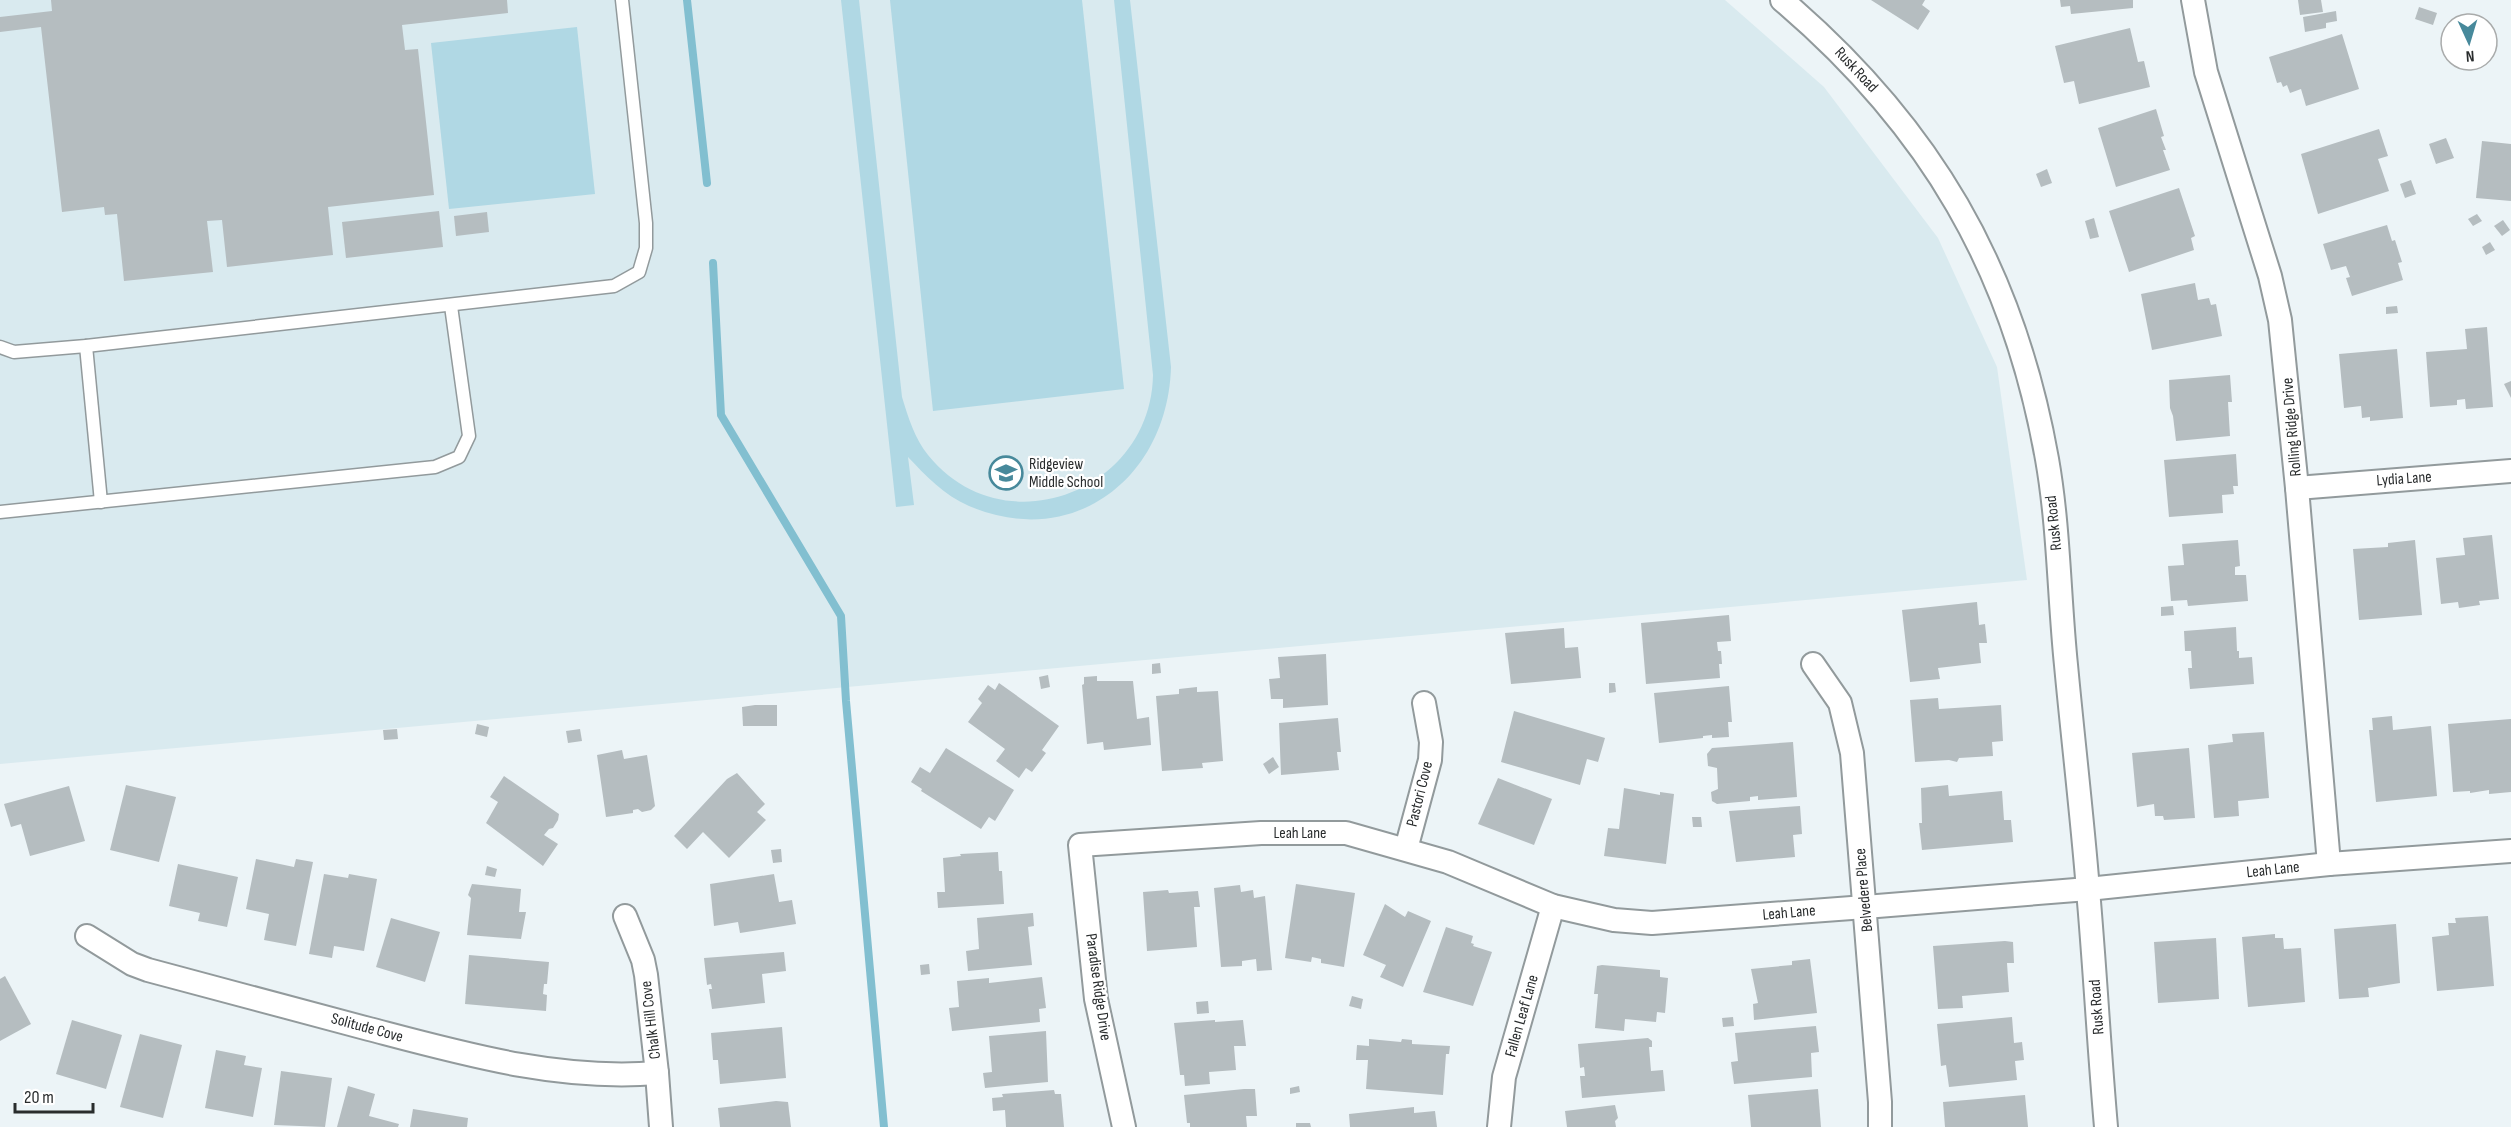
<svg xmlns="http://www.w3.org/2000/svg" width="2511" height="1127" font-family="'Sofia Sans Condensed',sans-serif">
	<rect width="100%" height="100%" fill="#ecf4f7"/>
	<polygon fill="#d9eaef" points="0,0 1725,0 1824,87 1938,238 1997,367 2027,580 0,764"/>
	<g fill="#b0d8e4">
		<path d="M841,0h18l43,397c6,20 13,42 26,58 75,93 223,37 225,-80l-39,-375h16l41,367c-3,110 -97,184 -202,139 -25,-11 -43,-30 -61,-49l6,48 -18,2z"/>
		<polygon points="890,0 1082,0 1124,389 933,411"/>
		<polygon points="577,27 595,194 449,209 431,43"/>
	</g>
	<g fill="none" stroke-linecap="round" stroke-linejoin="round">
		<g stroke="#82bfd0" stroke-width="8">
			<polyline points="687,0 707,183"/>
			<polyline points="713,263 721,415 841,616 846,701 884,1127"/>
		</g>
	</g>
	<g fill="#b5bdc0">
		<polygon points="51,0 507,0 508,13 402,25 405,50 418,49 434,195 328,207 333,255 227,267 222,220 207,221 213,272 124,281 117,214 105,215 104,207 62,212 41,27 0,32 0,17 52,11"/>
		<polygon points="1871,0 1925,0 1922,5 1930,11 1918,30"/>
		<polygon points="2060,0 2133,0 2133,8 2071,14 2070,6 2061,7"/>
		<polygon points="2298,0 2321,0 2323,12 2300,15"/>
		<polygon points="2419,7 2437,13 2433,25 2415,19"/>
		<polygon points="2336,11 2337,21 2326,23 2326,28 2305,32 2303,17"/>
		<polygon points="2130,28 2138,62 2144,61 2150,87 2079,104 2074,81 2064,83 2055,46"/>
		<polygon points="2342,34 2359,89 2306,106 2301,89 2290,93 2287,85 2283,87 2281,82 2277,83 2269,57"/>
		<polygon points="2156,109 2164,136 2161,137 2166,150 2163,150 2170,170 2116,187 2098,128"/>
		<polygon points="2379,129 2388,156 2378,159 2389,191 2318,214 2301,154"/>
		<polygon points="2446,138 2454,158 2436,164 2429,144"/>
		<polygon points="2482,141 2511,144 2511,201 2476,198"/>
		<polygon points="2047,169 2052,183 2041,187 2036,174"/>
		<polygon points="2411,180 2416,194 2405,198 2400,184"/>
		<polygon points="2179,188 2195,236 2191,238 2194,250 2129,272 2109,211"/>
		<polygon points="439,211 443,247 346,258 342,222"/>
		<polygon points="487,212 489,232 456,236 454,216"/>
		<polygon points="2477,214 2482,221 2473,226 2468,219"/>
		<polygon points="2094,218 2099,237 2090,239 2085,221"/>
		<polygon points="2503,220 2510,230 2502,236 2494,226"/>
		<polygon points="2387,225 2392,241 2395,240 2402,262 2398,263 2403,280 2352,296 2346,278 2350,277 2346,266 2331,270 2323,244"/>
		<polygon points="2490,242 2495,250 2486,255 2482,247"/>
		<polygon points="2195,283 2198,300 2209,298 2211,305 2216,304 2222,336 2152,350 2141,294"/>
		<polygon points="2397,306 2398,313 2386,314 2386,307"/>
		<polygon points="2487,327 2493,407 2466,409 2465,399 2457,400 2457,405 2430,407 2426,352 2467,349 2465,329"/>
		<polygon points="2397,349 2403,418 2370,421 2370,417 2362,418 2361,406 2344,408 2339,354"/>
		<polygon points="2230,375 2232,402 2228,402 2230,436 2176,441 2173,416 2170,408 2169,380"/>
		<polygon points="2511,381 2511,398 2504,384"/>
		<polygon points="2236,454 2238,486 2233,486 2234,494 2222,495 2223,513 2169,517 2164,460"/>
		<polygon points="2492,535 2499,599 2479,601 2480,605 2459,608 2458,602 2441,604 2436,558 2465,555 2463,538"/>
		<polygon points="2238,540 2240,566 2235,567 2235,575 2246,575 2248,601 2188,606 2187,600 2171,601 2168,566 2184,565 2182,544"/>
		<polygon points="2415,540 2422,615 2359,620 2353,549 2388,547 2388,543"/>
		<polygon points="1977,602 1979,625 1985,624 1987,643 1979,643 1981,663 1938,668 1940,679 1910,682 1902,610"/>
		<polygon points="2173,606 2174,615 2161,616 2161,607"/>
		<polygon points="1729,615 1731,641 1717,642 1718,651 1721,651 1722,664 1719,664 1720,678 1646,684 1641,623"/>
		<polygon points="2236,627 2237,651 2239,651 2239,658 2252,657 2254,684 2190,689 2188,668 2192,668 2191,651 2185,651 2184,631"/>
		<polygon points="1564,628 1565,648 1578,647 1581,678 1511,684 1505,633"/>
		<polygon points="1326,654 1328,705 1283,708 1283,699 1271,699 1269,679 1280,678 1278,657"/>
		<polygon points="1160,663 1161,673 1152,674 1152,664"/>
		<polygon points="1048,675 1050,687 1041,689 1039,677"/>
		<polygon points="1097,676 1097,681 1133,681 1137,719 1149,717 1151,745 1104,750 1103,742 1087,744 1082,685 1084,684 1084,677"/>
		<polygon points="999,683 1059,726 1042,750 1046,753 1032,772 1026,768 1019,778 996,761 1005,749 968,722 982,703 978,699 988,685 995,690"/>
		<polygon points="1609,683 1615,683 1616,692 1609,693"/>
		<polygon points="1729,686 1732,722 1728,722 1729,737 1712,738 1712,735 1703,736 1703,738 1659,743 1654,693"/>
		<polygon points="1197,687 1197,692 1218,691 1223,761 1202,763 1203,768 1162,771 1156,696 1179,694 1179,689"/>
		<polygon points="1938,698 1939,709 2001,705 2003,741 1992,742 1993,756 1959,758 1957,762 1949,760 1915,762 1910,700"/>
		<polygon points="755,705 777,705 777,726 743,726 742,707"/>
		<polygon points="1514,711 1605,738 1598,762 1587,759 1580,785 1501,762"/>
		<polygon points="2392,716 2393,730 2431,726 2437,796 2376,802 2369,730 2373,730 2372,718"/>
		<polygon points="1338,718 1341,752 1337,752 1339,770 1281,775 1279,723"/>
		<polygon points="2511,719 2511,792 2489,794 2489,790 2470,793 2470,791 2453,792 2448,724"/>
		<polygon points="477,724 489,727 487,737 475,734"/>
		<polygon points="397,729 398,739 384,740 383,730"/>
		<polygon points="580,729 582,741 568,743 566,731"/>
		<polygon points="2264,732 2269,798 2238,801 2239,816 2214,818 2208,745 2233,742 2232,734"/>
		<polygon points="1793,742 1797,797 1758,800 1758,796 1750,797 1750,801 1717,804 1712,801 1711,792 1718,789 1717,768 1708,766 1707,754 1712,748"/>
		<polygon points="946,748 1014,790 995,821 989,817 981,829 921,791 922,789 911,782 920,767 930,773"/>
		<polygon points="2189,748 2195,818 2164,820 2163,816 2155,816 2154,804 2137,807 2132,753"/>
		<polygon points="622,750 624,759 647,755 655,806 651,810 642,812 638,809 633,810 633,813 606,817 597,755"/>
		<polygon points="1273,757 1279,767 1269,774 1263,764"/>
		<polygon points="737,773 765,804 757,812 766,820 729,858 703,832 687,849 674,836 727,779"/>
		<polygon points="504,776 559,814 558,820 553,828 549,829 544,835 558,844 543,866 486,823 498,802 490,797"/>
		<polygon points="1498,778 1552,799 1534,845 1478,824"/>
		<polygon points="126,785 176,797 159,862 110,850"/>
		<polygon points="1948,785 1949,796 2002,791 2004,820 2011,820 2013,842 1922,850 1919,823 1922,823 1921,788"/>
		<polygon points="69,786 85,841 30,856 21,824 11,827 4,804"/>
		<polygon points="1624,788 1660,795 1660,792 1674,794 1666,864 1604,856 1608,828 1619,829"/>
		<polygon points="1800,806 1802,834 1793,835 1795,857 1736,862 1729,811"/>
		<polygon points="1692,817 1701,817 1702,827 1693,827"/>
		<polygon points="781,849 782,862 773,863 771,850"/>
		<polygon points="998,852 999,871 1002,871 1004,904 938,908 937,892 945,892 943,858 961,856 960,854"/>
		<polygon points="256,859 294,867 296,859 313,862 296,946 264,940 269,914 246,909"/>
		<polygon points="178,864 238,877 227,927 198,921 200,913 169,906"/>
		<polygon points="487,866 497,869 495,877 485,875"/>
		<polygon points="324,874 348,878 349,874 377,879 364,951 334,946 332,958 309,954"/>
		<polygon points="774,874 779,902 792,900 796,924 740,933 738,922 714,926 710,884"/>
		<polygon points="472,884 521,889 519,912 526,912 521,939 467,935 471,898 468,895"/>
		<polygon points="1296,884 1355,893 1344,967 1321,963 1321,959 1312,957 1311,962 1285,958"/>
		<polygon points="1240,885 1241,892 1253,890 1254,898 1265,896 1272,970 1257,971 1256,959 1242,961 1242,966 1221,967 1214,888"/>
		<polygon points="1168,890 1169,893 1198,891 1200,907 1194,907 1197,947 1147,951 1143,892"/>
		<polygon points="1385,904 1405,917 1408,911 1431,921 1403,987 1380,977 1386,965 1363,955"/>
		<polygon points="1033,913 1034,926 1028,927 1032,965 968,971 966,951 979,949 977,918"/>
		<polygon points="2488,916 2494,986 2437,991 2432,937 2449,935 2448,923 2456,923 2455,918"/>
		<polygon points="391,918 440,932 425,982 376,967"/>
		<polygon points="2396,924 2400,983 2368,988 2369,997 2339,999 2334,929"/>
		<polygon points="1446,927 1473,936 1471,943 1474,944 1473,946 1492,952 1473,1006 1423,992"/>
		<polygon points="2275,934 2275,938 2283,938 2284,949 2301,948 2305,1002 2248,1007 2242,937"/>
		<polygon points="2216,938 2219,999 2158,1003 2154,942"/>
		<polygon points="2005,941 2013,942 2014,963 2007,963 2009,992 1962,996 1963,1008 1938,1009 1933,946"/>
		<polygon points="784,952 786,971 762,974 765,1003 712,1009 709,989 712,989 711,984 707,985 704,958"/>
		<polygon points="469,955 549,962 547,984 544,984 543,994 547,995 546,1011 465,1004"/>
		<polygon points="1810,959 1817,1013 1754,1020 1753,1004 1758,1003 1751,969 1792,965 1792,961"/>
		<polygon points="929,964 930,974 921,975 920,965"/>
		<polygon points="1602,965 1660,970 1660,977 1668,978 1665,1013 1657,1012 1656,1022 1625,1019 1624,1031 1595,1028 1598,994 1594,994 1597,966"/>
		<polygon points="5,976 31,1024 0,1041 0,979"/>
		<polygon points="1042,977 1046,1008 1039,1009 1040,1022 952,1031 949,1008 959,1007 957,981 989,978 989,983"/>
		<polygon points="1352,996 1363,999 1361,1009 1349,1006"/>
		<polygon points="1208,1001 1209,1013 1197,1014 1196,1002"/>
		<polygon points="1733,1017 1734,1026 1723,1027 1722,1018"/>
		<polygon points="2012,1017 2014,1043 2022,1042 2024,1060 2015,1061 2017,1080 1949,1087 1946,1065 1941,1066 1937,1024"/>
		<polygon points="72,1020 122,1035 106,1089 56,1074"/>
		<polygon points="1215,1020 1215,1022 1243,1020 1246,1046 1234,1046 1236,1070 1209,1072 1210,1084 1185,1086 1184,1075 1180,1075 1174,1023"/>
		<polygon points="1816,1026 1819,1052 1811,1053 1812,1077 1734,1084 1731,1062 1738,1061 1735,1033"/>
		<polygon points="782,1027 786,1078 720,1084 718,1060 713,1060 711,1033"/>
		<polygon points="1046,1031 1048,1082 985,1088 983,1073 992,1072 989,1036"/>
		<polygon points="140,1034 182,1045 163,1118 120,1107"/>
		<polygon points="1648,1038 1652,1041 1652,1047 1649,1047 1651,1071 1663,1070 1665,1091 1582,1098 1580,1076 1585,1076 1584,1067 1580,1068 1578,1044"/>
		<polygon points="1369,1039 1401,1042 1402,1039 1412,1040 1412,1044 1450,1046 1449,1054 1446,1054 1443,1095 1366,1089 1368,1060 1356,1060 1357,1045 1369,1046"/>
		<polygon points="216,1050 246,1056 244,1065 262,1068 253,1117 205,1108"/>
		<polygon points="281,1071 332,1078 325,1127 274,1125"/>
		<polygon points="348,1086 375,1094 369,1116 399,1124 398,1127 337,1127"/>
		<polygon points="1299,1086 1300,1092 1290,1094 1290,1088"/>
		<polygon points="1244,1089 1255,1089 1257,1116 1246,1116 1247,1127 1190,1127 1190,1123 1187,1123 1184,1095"/>
		<polygon points="1818,1089 1821,1127 1751,1127 1748,1095"/>
		<polygon points="1054,1090 1055,1094 1061,1094 1064,1127 1006,1127 1005,1110 993,1111 992,1098 1003,1097 1002,1094"/>
		<polygon points="2025,1095 2028,1127 1945,1127 1943,1102"/>
		<polygon points="776,1101 788,1102 791,1127 720,1127 718,1108"/>
		<polygon points="1615,1105 1618,1118 1615,1121 1616,1127 1567,1127 1565,1111"/>
		<polygon points="1414,1107 1414,1113 1435,1111 1437,1127 1350,1127 1349,1114"/>
		<polygon points="413,1109 468,1118 467,1127 410,1127"/>
		<polygon points="1296,1123 1310,1123 1311,1127 1296,1127"/>
	</g>
	<g fill="none" stroke-linecap="round" stroke-linejoin="round">
		<defs>
			<g id="lane">
				<polyline points="86,346 101,502"/>
				<polyline points="0,347 14,352 86,346 614,286 639,272 646,248 646,223 622,0"/>
				<polyline points="0,512 435,467 459,457 469,436 451,306"/>
			</g>
			<g id="street">
				<path d="M1782,0c148,126 231,268 265,459 12,68 12,138 19,206 7,75 16,150 22,225 7,79 11,158 18,237"/>
				<polyline points="2193,0 2206,72 2270,276 2280,320 2297,488 2329,864"/>
				<polyline points="2297,488 2511,471"/>
				<polyline points="1813,664 1840,703 1852,753 1880,1102 1880,1127"/>
				<polyline points="1406,849 1430,760 1431,742 1424,703"/>
				<polyline points="625,916 643,960 646,975 657,1073 661,1127"/>
				<path d="M87,936l45,28 16,6c74,20 148,39 221,59 95,25 189,52 288,44"/>
				<polyline points="1124,1127 1096,999 1080,845 1261,833 1346,833 1448,862 1553,906 1614,920 1652,923 1865,907 2088,889 2329,864 2511,851"/>
				<polyline points="1499,1127 1504,1077 1553,906"/>
			</g>
		</defs>
		<use href="#lane" stroke="#929a9c" stroke-width="15"/>
		<use href="#street" stroke="#929a9c" stroke-width="26"/>
		<use href="#lane" stroke="#fff" stroke-width="12"/>
		<use href="#street" stroke="#fff" stroke-width="22"/>
	</g>
	<defs>
		<symbol id="school-ring" viewBox="-11 -11 22 22"><circle r="9.5" fill="#fff" stroke="#47899b" stroke-width="1.5"/><path d="M0-5L7-2L0 1L-7-2ZM-4 1L0 2.5L4 1V4Q0 6-4 4Z" fill="#47899b"/></symbol>
	</defs>
	<g fill-rule="evenodd">
		<use href="#school-ring" x="987" y="454" width="38" height="38"/>
	</g>
	<g text-anchor="middle" dominant-baseline="central" stroke-width="4.5" stroke-linejoin="round" paint-order="stroke">
		<g font-size="16" fill="#292c2d" stroke="#fff">
			<text transform="translate(1856 70) rotate(47)">Rusk Road</text>
			<text transform="translate(2292 427) rotate(-95)">Rolling Ridge Drive</text>
			<text transform="translate(2404 479) rotate(-4)">Lydia Lane</text>
			<text transform="translate(2054 523) rotate(-96)">Rusk Road</text>
			<text transform="translate(1420 794) rotate(-76)">Pastori Cove</text>
			<text x="1300" y="833">Leah Lane</text>
			<text transform="translate(2273 870) rotate(-6)">Leah Lane</text>
			<text transform="translate(1864 890) rotate(-95)">Belvedere Place</text>
			<text transform="translate(1789 913) rotate(-5)">Leah Lane</text>
			<text transform="translate(1098 987) rotate(82)">Paradise Ridge Drive</text>
			<text transform="translate(2097 1007) rotate(-94)">Rusk Road</text>
			<text transform="translate(1522 1016) rotate(-74)">Fallen Leaf Lane</text>
			<text transform="translate(651 1020) rotate(-97)">Chalk Hill Cove</text>
			<text transform="translate(367 1028) rotate(15)">Solitude Cove</text>
		</g>
		<g font-size="16" fill="#292c2d" stroke="#fff" text-anchor="start">
			<text x="1029" y="464">Ridgeview<tspan x="1029" dy="18">Middle School</tspan></text>
		</g>
	</g>
	<g transform="translate(2469 42) rotate(176)"><circle r="28" fill="#ffffff" stroke="#a9abab" stroke-width="1.5"/>
	<path d="M0-4.5L10 22L0 15L-10 22Z" fill="#47899b"/>
	<text y="-9" font-size="16" font-weight="bold" text-anchor="middle" fill="#292c2d">N</text>
	</g>
	<path d="M15 1103v9h78v-9" fill="none" stroke="#292c2d" stroke-width="3"/>
	<text x="24" y="1103" font-size="18" fill="#292c2d" stroke="#ffffff" stroke-width="4.5" paint-order="stroke">20 m</text>
</svg>
